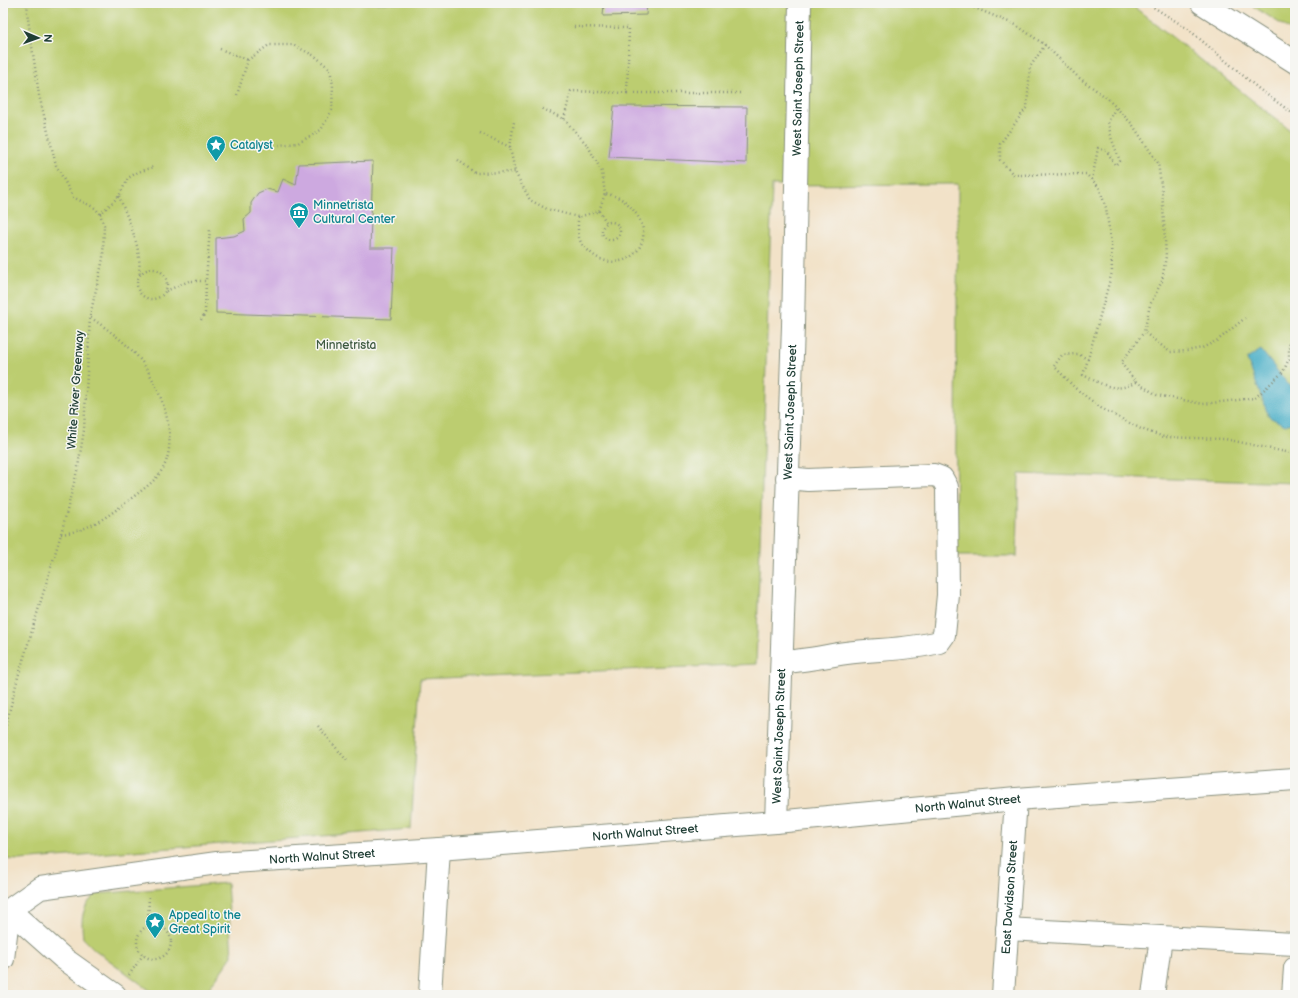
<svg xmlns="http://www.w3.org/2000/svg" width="1298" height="998" font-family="'Balsamiq Sans',sans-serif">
	<rect width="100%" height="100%" fill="#f6f6f2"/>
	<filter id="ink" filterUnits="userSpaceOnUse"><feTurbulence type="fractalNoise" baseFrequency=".025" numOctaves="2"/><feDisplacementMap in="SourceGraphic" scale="8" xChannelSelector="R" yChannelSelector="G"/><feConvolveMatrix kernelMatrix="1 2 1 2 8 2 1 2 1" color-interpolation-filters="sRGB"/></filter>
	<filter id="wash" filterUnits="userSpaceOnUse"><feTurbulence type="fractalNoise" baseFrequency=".012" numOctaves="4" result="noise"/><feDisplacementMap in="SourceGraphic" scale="16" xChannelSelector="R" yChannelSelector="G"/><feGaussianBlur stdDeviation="0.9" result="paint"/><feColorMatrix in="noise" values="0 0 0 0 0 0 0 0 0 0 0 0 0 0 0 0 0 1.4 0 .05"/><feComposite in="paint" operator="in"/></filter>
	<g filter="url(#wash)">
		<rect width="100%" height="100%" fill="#f2e2c8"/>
		<g fill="#bccd70" stroke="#6e8552">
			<polygon points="3,3 1129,3 1295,134 1295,483 1019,474 1017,556 955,556 958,184 772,185 756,664 420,679 411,829 19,860 3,859"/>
			<polygon points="1248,3 1295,3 1295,33"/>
			<path d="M227,883l5,73 -28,39h-48l-62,-46 -11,-11c-2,-19 -2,-30 13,-44z"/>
		</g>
		<polygon fill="#48afc7" stroke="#34767e" points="1261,350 1295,393 1295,422 1285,425 1269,417 1247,359"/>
		<g id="blocks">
			<g fill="#cda9e0">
				<polygon points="604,3 647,3 646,15 603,16"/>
				<polygon points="614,106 747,107 746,163 609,157"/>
				<polygon points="373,161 370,248 394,248 391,319 216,313 216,238 234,236 245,231 244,219 251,213 251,203 258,193 267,189 278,192 283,179 296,185 299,164"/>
			</g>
		</g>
	</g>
	<g filter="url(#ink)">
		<use href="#blocks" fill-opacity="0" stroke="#88907e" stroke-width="1"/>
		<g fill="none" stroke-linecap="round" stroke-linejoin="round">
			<defs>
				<g id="minor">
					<polyline points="1202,3 1295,62"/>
					<path d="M782,662c22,-1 43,-6 64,-9 31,-4 63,-3 93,-11l5,-7 4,-40 -1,-108 -5,-9 -8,-3 -126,5 -21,-2"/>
					<path id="s1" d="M776,822l17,-496 7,-323"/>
					<polyline points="1007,929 1295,944"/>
					<polyline points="3,959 9,910"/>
					<polyline points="430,995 439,849"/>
					<path id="s2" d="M1003,995l13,-196"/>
					<polyline points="1153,995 1161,938"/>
					<polyline points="1293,995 1295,968"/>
				</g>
				<g id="major">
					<path id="s3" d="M3,910h6l31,-22 177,-25 222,-14 337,-27 240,-23 279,-20"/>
					<polyline points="9,910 63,958 115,995"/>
				</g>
			</defs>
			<use href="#minor" stroke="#88907e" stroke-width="24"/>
			<use href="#major" stroke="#88907e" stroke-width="24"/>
			<g stroke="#88907e" stroke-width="2.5" stroke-dasharray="1 3" stroke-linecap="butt">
				<polyline points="322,3 327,7"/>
				<polyline points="963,3 1016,25 1045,45 1078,77 1107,98 1132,124 1158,163 1162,191 1166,256 1162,281 1150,305 1144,332 1170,352 1187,351 1202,348 1218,340 1245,318"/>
				<polyline points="1147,3 1188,29 1259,89 1295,115"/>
				<polyline points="1045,45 1030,67 1027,107 1000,144 1000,160 1014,175 1086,174 1099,187 1106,208 1111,243 1112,272 1088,359 1078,354 1062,355 1054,366 1075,388 1101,408 1141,429 1164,437 1225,439 1295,454"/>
				<polyline points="220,49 248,60"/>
				<polyline points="627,93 741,93"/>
				<polyline points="237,95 248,60 269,45 293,45 315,56 330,69 333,85 332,110 321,130 298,143 279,145"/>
				<polyline points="564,119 571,91 627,93 629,28 573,27"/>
				<polyline points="480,133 510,147 515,172 530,200 547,209 578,217 599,211 605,194 602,172 588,146 564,119 541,108"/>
				<polyline points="510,147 514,122"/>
				<polyline points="458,160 475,173 515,172"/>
				<polyline points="1092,180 1098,148 1107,151 1115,165 1120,161 1111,137 1108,122 1116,107"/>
				<path d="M119,196c7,19 18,41 20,62 1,6 0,12 1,18"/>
				<polyline points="599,211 607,223"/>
				<polyline points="100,214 119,196 128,178 138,172 154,167"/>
				<path d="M578,217c0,9 -1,20 4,27 1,3 6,6 9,9 27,24 68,-5 46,-38 -8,-12 -17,-19 -31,-21"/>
				<circle cx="611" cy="231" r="9"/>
				<circle cx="152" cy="284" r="15"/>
				<polyline points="166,291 189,281 206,281 210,228"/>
				<polyline points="201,320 205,313 206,281"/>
				<path d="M1088,359l-5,16c19,9 33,19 53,7l-15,-19 23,-31"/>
				<polyline points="1136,382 1157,395 1203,404 1255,398 1283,372 1289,359 1289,343 1295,342"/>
				<path d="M61,534c27,-3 46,-17 67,-33 10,-8 24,-17 32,-28 21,-29 3,-78 -14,-105 -13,-21 -36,-37 -56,-51"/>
				<polyline points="318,726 348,762"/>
				<polyline points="3,737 18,677 61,534 78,467 84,430 90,316 103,259 104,225 100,214 95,208 73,197 56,165 39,95 27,12 28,3"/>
				<circle cx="154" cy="942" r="17"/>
				<polyline points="148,926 149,894"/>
				<polyline points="129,975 143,955"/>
			</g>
			<use href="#minor" stroke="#fff" stroke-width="22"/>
			<use href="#major" stroke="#fff" stroke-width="22"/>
		</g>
	</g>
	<defs>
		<symbol id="sight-pin" viewBox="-11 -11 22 30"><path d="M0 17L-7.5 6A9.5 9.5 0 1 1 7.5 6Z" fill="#0f9aa8" stroke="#f6f6f2"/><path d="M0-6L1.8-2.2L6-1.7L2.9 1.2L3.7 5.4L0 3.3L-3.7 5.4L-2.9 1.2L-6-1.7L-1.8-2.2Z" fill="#fff"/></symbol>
		<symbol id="museum-pin" viewBox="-11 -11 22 30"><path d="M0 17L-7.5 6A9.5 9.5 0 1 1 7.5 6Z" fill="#0f9aa8" stroke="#f6f6f2"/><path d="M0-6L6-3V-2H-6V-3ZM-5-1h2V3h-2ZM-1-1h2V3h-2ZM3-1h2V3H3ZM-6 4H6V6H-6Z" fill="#fff"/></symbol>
	</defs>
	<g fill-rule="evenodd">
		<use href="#sight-pin" x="205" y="134" width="22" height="30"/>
		<use href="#museum-pin" x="288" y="201" width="22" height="30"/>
		<use href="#sight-pin" x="144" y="911" width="22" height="30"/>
	</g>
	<g text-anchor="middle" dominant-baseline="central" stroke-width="3" stroke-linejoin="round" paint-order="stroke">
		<g font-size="12" fill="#1f3d34" stroke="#f6f6f2">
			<text stroke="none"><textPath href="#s1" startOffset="734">West Saint Joseph Street</textPath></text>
			<text transform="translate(76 390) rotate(-86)">White River Greenway</text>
			<text stroke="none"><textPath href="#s1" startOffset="410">West Saint Joseph Street</textPath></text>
			<text stroke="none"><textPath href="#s1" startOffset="86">West Saint Joseph Street</textPath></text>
			<text stroke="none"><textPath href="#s3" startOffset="976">North Walnut Street</textPath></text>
			<text stroke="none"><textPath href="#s3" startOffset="652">North Walnut Street</textPath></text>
			<text stroke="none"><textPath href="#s3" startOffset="328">North Walnut Street</textPath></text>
			<text stroke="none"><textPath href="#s2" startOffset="98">East Davidson Street</textPath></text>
		</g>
		<g font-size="12" fill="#0d838f" stroke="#f6f6f2" text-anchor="start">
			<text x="230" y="145">Catalyst</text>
			<text x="313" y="205">Minnetrista<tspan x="313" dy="14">Cultural Center</tspan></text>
			<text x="169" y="915">Appeal to the<tspan x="169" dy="14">Great Spirit</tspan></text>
		</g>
		<g font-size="12" fill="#3e5a40" stroke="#f6f6f2">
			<text x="346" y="345">Minnetrista</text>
		</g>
	</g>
	<rect width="1298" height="998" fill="none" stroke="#f6f6f2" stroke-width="16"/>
	<g transform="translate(38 38) rotate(92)" stroke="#f6f6f2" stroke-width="3" paint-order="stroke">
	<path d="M0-3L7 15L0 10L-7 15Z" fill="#1f3d34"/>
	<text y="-6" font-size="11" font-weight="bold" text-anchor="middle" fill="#1f3d34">N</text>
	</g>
</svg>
